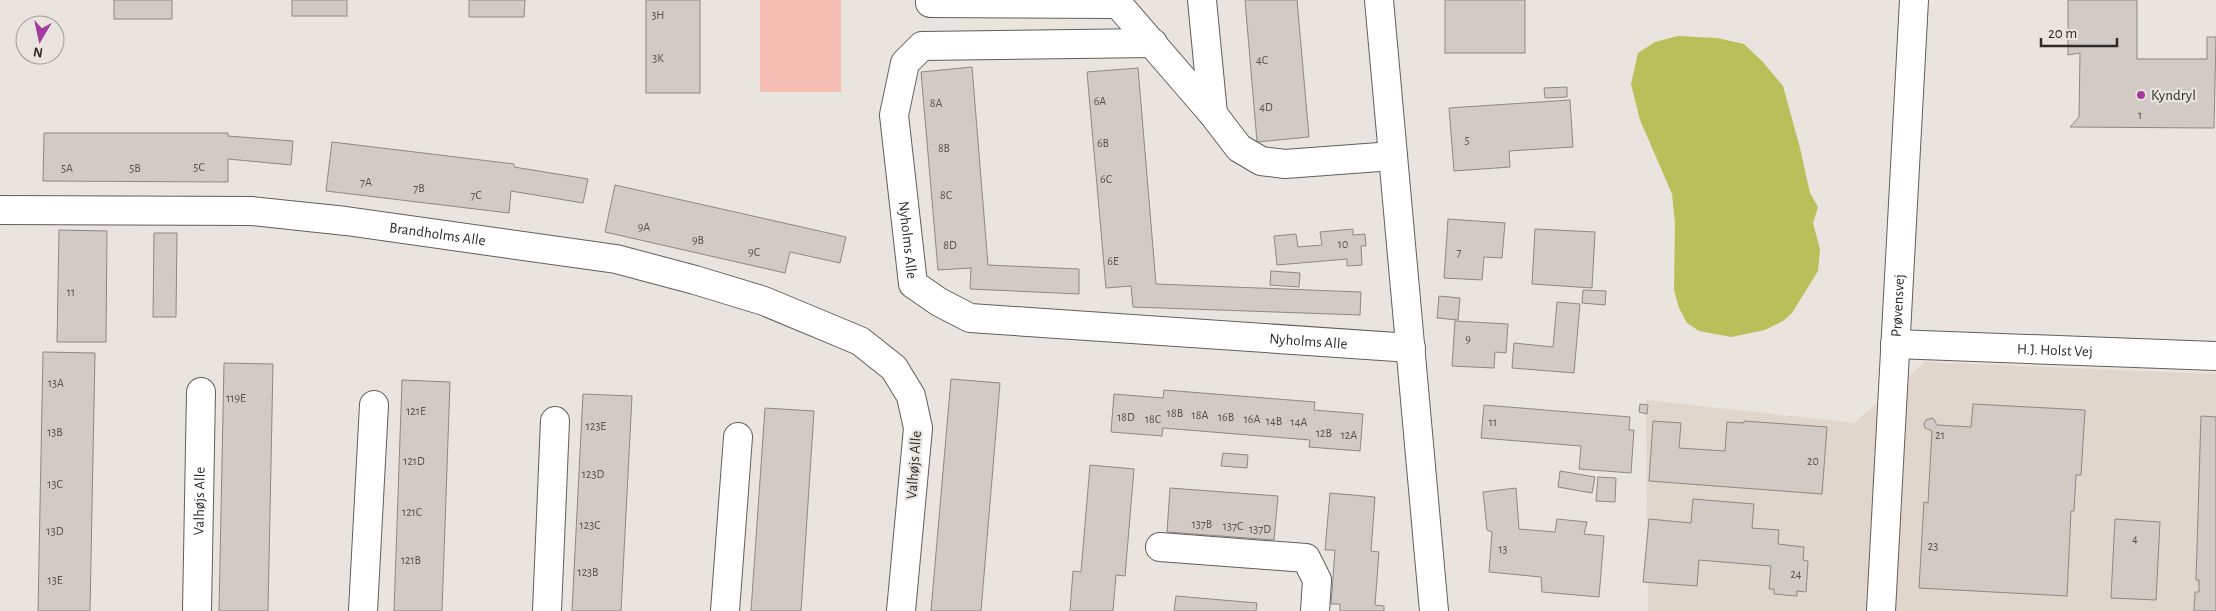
<svg xmlns="http://www.w3.org/2000/svg" width="2216" height="611" font-family="'Alegreya Sans',sans-serif">
	<rect width="100%" height="100%" fill="#eae4de"/>
	<polygon fill="#e1d6cb" points="1925,362 2216,374 2216,611 1648,611 1646,400 1854,423"/>
	<rect fill="#f5beb2" x="760" y="0" width="81" height="92"/>
	<polygon fill="#b9c059" points="1678,36 1717,38 1744,44 1762,61 1783,86 1800,148 1810,193 1818,207 1813,223 1820,249 1818,271 1792,313 1783,321 1765,330 1731,337 1699,331 1687,323 1679,308 1674,290 1675,224 1672,194 1640,120 1631,84 1638,53 1655,42"/>
	<g fill="#d1cac5" stroke="#8e8783">
		<rect x="114" y="0" width="58" height="19"/>
		<rect x="292" y="0" width="55" height="16"/>
		<polygon points="469,0 525,0 524,17 469,17"/>
		<rect x="646" y="0" width="54" height="93"/>
		<polygon points="1245,0 1297,0 1309,137 1257,142"/>
		<rect x="1445" y="0" width="80" height="53"/>
		<polygon points="2068,0 2137,0 2137,59 2207,59 2207,37 2216,37 2214,128 2070,127 2079,117 2080,53 2068,55"/>
		<polygon points="972,67 988,265 1079,269 1079,294 970,289 971,268 938,270 921,72"/>
		<polygon points="1138,68 1156,284 1361,292 1360,315 1133,307 1131,286 1106,288 1087,72"/>
		<polygon points="1567,87 1567,97 1545,98 1544,88"/>
		<polygon points="1570,100 1573,147 1509,151 1510,167 1454,171 1449,108"/>
		<polygon points="44,133 228,133 228,136 293,141 291,165 228,159 228,182 43,181"/>
		<polygon points="332,142 514,164 514,167 588,179 583,203 511,191 509,213 326,191"/>
		<polygon points="615,185 846,237 840,263 790,252 785,273 605,232"/>
		<polygon points="1448,219 1505,223 1502,258 1484,257 1482,280 1444,278"/>
		<polygon points="1353,229 1353,235 1365,234 1366,246 1361,246 1362,265 1347,266 1347,259 1277,265 1274,236 1296,234 1298,247 1322,245 1320,232"/>
		<polygon points="1535,229 1595,232 1592,288 1532,284"/>
		<polygon points="59,230 107,231 106,342 57,342"/>
		<polygon points="154,233 177,233 176,317 153,317"/>
		<polygon points="1271,271 1300,273 1299,287 1270,285"/>
		<polygon points="1583,290 1606,291 1605,305 1582,303"/>
		<polygon points="1439,296 1460,298 1458,320 1437,318"/>
		<polygon points="1557,302 1580,304 1574,373 1512,368 1514,343 1553,347"/>
		<polygon points="1455,321 1508,324 1506,353 1495,352 1494,368 1452,366"/>
		<polygon points="43,352 95,353 90,611 38,611"/>
		<polygon points="224,363 273,364 268,611 219,611"/>
		<polygon points="951,379 1000,383 981,611 931,611"/>
		<polygon points="402,380 450,382 442,611 394,611"/>
		<polygon points="1164,390 1315,402 1314,410 1363,414 1360,451 1309,447 1310,440 1163,428 1162,436 1111,432 1114,394 1163,398"/>
		<polygon points="583,394 632,396 621,611 572,611"/>
		<polygon points="1640,404 1648,405 1647,414 1639,412"/>
		<polygon points="1973,404 2085,410 2081,475 2076,475 2074,511 2071,511 2067,596 1919,588 1924,502 1928,503 1932,431 1925,428 1924,424 1926,420 1933,418 1937,425 1971,427"/>
		<polygon points="1484,405 1630,417 1629,430 1634,430 1631,473 1579,469 1581,446 1481,438"/>
		<polygon points="765,408 814,411 801,611 751,611"/>
		<polygon points="2201,416 2216,417 2216,611 2194,611 2195,592 2199,592 2199,580 2196,580"/>
		<polygon points="1653,421 1681,423 1679,448 1725,451 1727,422 1744,423 1744,421 1827,427 1822,494 1649,481"/>
		<polygon points="1223,453 1248,455 1247,468 1221,466"/>
		<polygon points="1090,465 1134,469 1125,576 1116,575 1113,611 1070,611 1073,571 1081,572"/>
		<polygon points="1560,471 1595,477 1592,493 1558,487"/>
		<polygon points="1598,477 1616,478 1615,502 1596,501"/>
		<polygon points="1170,488 1278,496 1274,540 1167,532"/>
		<polygon points="1516,488 1519,529 1555,532 1557,519 1587,522 1584,534 1604,536 1599,597 1542,592 1541,577 1489,572 1492,532 1487,530 1483,492"/>
		<polygon points="1330,493 1375,497 1371,551 1379,552 1375,605 1384,606 1384,611 1340,611 1340,604 1331,604 1335,550 1325,550"/>
		<polygon points="1693,499 1754,504 1752,528 1779,530 1778,544 1804,547 1803,560 1808,561 1806,592 1797,591 1797,596 1774,594 1774,589 1769,589 1771,566 1699,560 1697,586 1643,582 1649,519 1691,523"/>
		<polygon points="2115,519 2160,522 2156,600 2111,598"/>
		<polygon points="1176,596 1257,603 1256,611 1174,611"/>
	</g>
	<g fill="none" stroke-linecap="round" stroke-linejoin="round">
		<defs>
			<g id="minor">
				<polyline points="930,0 930,3 1118,4 1213,114 1239,148 1261,161 1285,164 1393,156"/>
				<polyline points="1202,0 1213,114"/>
				<polyline points="1379,0 1434,611"/>
				<path id="s1" d="M1153,43l-231,3 -17,17 -11,52 19,169 26,18 31,16 441,30"/>
				<path id="s2" d="M0,210l252,1 94,10 270,38 79,21 69,21 96,40 34,27 17,28 7,32 -17,183"/>
				<path id="s3" d="M1895,344l321,12"/>
				<polyline points="1160,547 1306,558 1317,580 1315,611"/>
				<path id="s4" d="M197,611l4,-219"/>
				<polyline points="363,611 374,405"/>
				<polyline points="547,611 555,421"/>
				<polyline points="725,611 738,437"/>
				<path id="s5" d="M1881,611l33,-611"/>
			</g>
		</defs>
		<use href="#minor" stroke="#635e59" stroke-width="30"/>
		<use href="#minor" stroke="#fff" stroke-width="28"/>
	</g>
	<circle fill="#a53b9c" stroke="#eae4de" stroke-width="2" cx="2141" cy="95" r="5"/>
	<g text-anchor="middle" dominant-baseline="central" stroke-width="4.5" stroke-linejoin="round" paint-order="stroke">
		<g font-size="12" fill="#565350">
			<text x="658" y="15">3H</text>
			<text x="658" y="58">3K</text>
			<text x="1262" y="60">4C</text>
			<text x="1100" y="101">6A</text>
			<text x="936" y="103">8A</text>
			<text x="1266" y="107">4D</text>
			<text x="2140" y="115">1</text>
			<text x="1467" y="140">5</text>
			<text x="1103" y="143">6B</text>
			<text x="944" y="148">8B</text>
			<text x="199" y="167">5C</text>
			<text x="67" y="168">5A</text>
			<text x="135" y="168">5B</text>
			<text x="1106" y="179">6C</text>
			<text x="366" y="182">7A</text>
			<text x="419" y="188">7B</text>
			<text x="476" y="195">7C</text>
			<text x="946" y="195">8C</text>
			<text x="644" y="227">9A</text>
			<text x="698" y="240">9B</text>
			<text x="1343" y="244">10</text>
			<text x="950" y="245">8D</text>
			<text x="754" y="252">9C</text>
			<text x="1459" y="252">7</text>
			<text x="1113" y="261">6E</text>
			<text x="71" y="292">11</text>
			<text x="1468" y="339">9</text>
			<text x="56" y="383">13A</text>
			<text x="236" y="398">119E</text>
			<text x="416" y="411">121E</text>
			<text x="1175" y="413">18B</text>
			<text x="1200" y="415">18A</text>
			<text x="1126" y="417">18D</text>
			<text x="1226" y="417">16B</text>
			<text x="1153" y="419">18C</text>
			<text x="1252" y="419">16A</text>
			<text x="1274" y="421">14B</text>
			<text x="1299" y="422">14A</text>
			<text x="1493" y="422">11</text>
			<text x="596" y="426">123E</text>
			<text x="55" y="432">13B</text>
			<text x="1324" y="433">12B</text>
			<text x="1349" y="435">12A</text>
			<text x="1940" y="435">21</text>
			<text x="414" y="461">121D</text>
			<text x="1813" y="461">20</text>
			<text x="593" y="474">123D</text>
			<text x="55" y="484">13C</text>
			<text x="412" y="512">121C</text>
			<text x="1202" y="524">137B</text>
			<text x="590" y="525">123C</text>
			<text x="1233" y="526">137C</text>
			<text x="1260" y="529">137D</text>
			<text x="55" y="531">13D</text>
			<text x="2135" y="539">4</text>
			<text x="1933" y="546">23</text>
			<text x="1503" y="549">13</text>
			<text x="411" y="560">121B</text>
			<text x="588" y="572">123B</text>
			<text x="1796" y="574">24</text>
			<text x="55" y="580">13E</text>
		</g>
		<g font-size="15" fill="#2d2b29" stroke="#eae4de" text-anchor="start">
			<text x="2151" y="95">Kyndryl</text>
		</g>
		<g font-size="15" fill="#2d2b29" stroke="#eae4de">
			<text stroke="none"><textPath href="#s2" startOffset="439">Brandholms Alle</textPath></text>
			<text stroke="none"><textPath href="#s1" startOffset="434">Nyholms Alle</textPath></text>
			<text stroke="none"><textPath href="#s5" startOffset="306">Prøvensvej</textPath></text>
			<text stroke="none"><textPath href="#s1" startOffset="884">Nyholms Alle</textPath></text>
			<text stroke="none"><textPath href="#s3" startOffset="160">H.J. Holst Vej</textPath></text>
			<text transform="translate(914 465) rotate(-86)">Valhøjs Alle</text>
			<text stroke="none"><textPath href="#s4" startOffset="110">Valhøjs Alle</textPath></text>
		</g>
	</g>
	<g transform="translate(40 40) rotate(189)"><circle r="24" fill="#eae4de" stroke="#9e9a96"/>
	<path d="M0-4L9 19L0 12L-9 19Z" fill="#a53b9c"/>
	<text y="-8" font-size="14" font-weight="bold" text-anchor="middle" fill="#2d2b29">N</text>
	</g>
	<path d="M2041 38v8h76v-8" fill="none" stroke="#2d2b29" stroke-width="2.5"/>
	<text x="2048" y="38" font-size="15" fill="#2d2b29" stroke="#eae4de" stroke-width="4" paint-order="stroke">20 m</text>
</svg>
